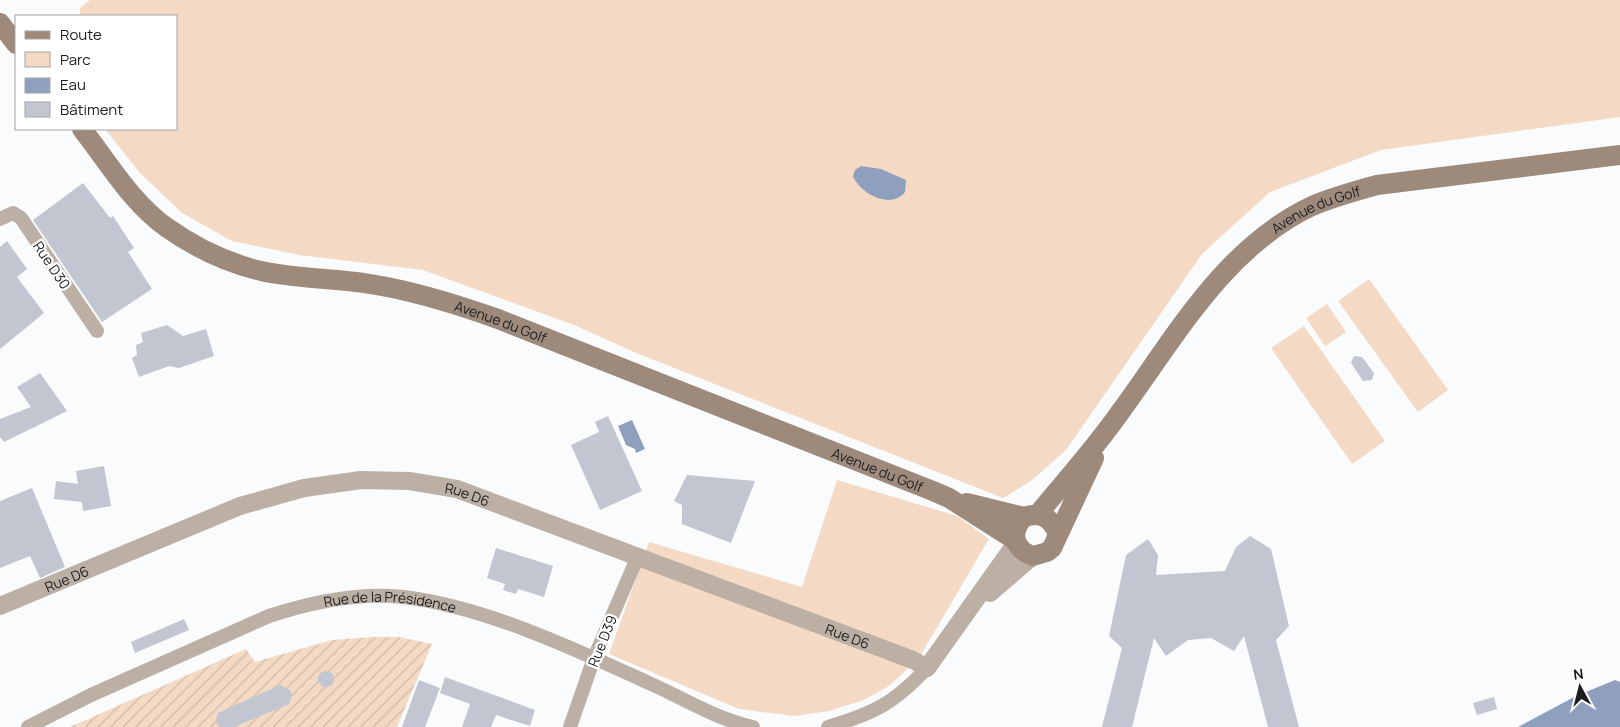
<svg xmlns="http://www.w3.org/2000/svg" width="1620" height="727" font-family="Manrope,sans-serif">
	<defs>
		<pattern id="garden-furrows" width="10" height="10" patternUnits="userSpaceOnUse" patternTransform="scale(1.25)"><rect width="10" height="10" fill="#f4dac4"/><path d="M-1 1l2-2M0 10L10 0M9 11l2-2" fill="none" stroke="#d1baa8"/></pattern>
	</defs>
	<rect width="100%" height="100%" fill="#fafbfd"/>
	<g fill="#f4dac4">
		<polygon points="90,0 1620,0 1620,117 1381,150 1270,192 1202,254 1066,450 1031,481 1003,498 634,352 574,325 423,270 299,255 232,241 182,213 140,173 105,129 176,129 176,16 80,16 80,8"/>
		<polygon points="1369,279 1448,390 1418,412 1338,301"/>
		<polygon points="1327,304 1346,332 1325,346 1306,318"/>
		<polygon points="1304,326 1385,441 1352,464 1271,348"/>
		<polygon points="837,480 957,516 989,539 919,658 889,686 864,700 829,711 794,716 739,709 609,654 649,542 802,587"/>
	</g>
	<polygon fill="url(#garden-furrows)" points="372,637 399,637 432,644 397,727 70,727 246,649 255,662 332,640"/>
	<g fill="#8ea0bd">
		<path d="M861,166l20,3 25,11 -1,12c-14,18 -45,2 -52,-16l2,-6z"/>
		<polygon points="632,420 645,449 636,453 635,449 626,445 618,426"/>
		<polygon points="1615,680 1620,682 1620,727 1518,727 1576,696"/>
	</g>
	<g fill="#c1c6d0">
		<polygon points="83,183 110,218 113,216 134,248 128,252 152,289 102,322 33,220"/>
		<polygon points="7,241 27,269 17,277 44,313 0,349 0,247"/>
		<polygon points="167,325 183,336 206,329 214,356 179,368 169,366 139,377 132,358 137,355 136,345 143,342 141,333"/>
		<polygon points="1354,356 1362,357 1374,373 1372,380 1363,381 1351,363"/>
		<polygon points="40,373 67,411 4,442 0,437 0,419 31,407 17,387"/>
		<polygon points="608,416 642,491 600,510 571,445 599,432 595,422"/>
		<polygon points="104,466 111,506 83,511 82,502 54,499 56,481 78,484 76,471"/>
		<polygon points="687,475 755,481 731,543 682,524 682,505 674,501"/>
		<polygon points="32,488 65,567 40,578 30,556 0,568 0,501"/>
		<polygon points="1250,536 1271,549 1289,626 1276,640 1299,727 1268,727 1244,636 1234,651 1211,638 1188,640 1166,656 1154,638 1132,727 1102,727 1122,648 1109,636 1126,555 1148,539 1158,555 1156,575 1225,571 1236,547"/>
		<polygon points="496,548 553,566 544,597 518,589 516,594 503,590 505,584 487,578"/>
		<polygon points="184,619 189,630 135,653 131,642"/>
		<circle cx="326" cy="679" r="8"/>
		<polygon points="445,677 535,710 530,726 496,715 491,727 462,727 470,704 440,693"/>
		<polygon points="419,680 440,688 425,727 402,727"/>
		<polygon points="280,685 289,689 292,695 289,704 234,727 219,727 216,720 218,713"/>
		<polygon points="1494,697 1497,709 1477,715 1473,703"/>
	</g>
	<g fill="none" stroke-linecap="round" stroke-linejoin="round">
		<g stroke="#bcafa4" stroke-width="14">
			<polyline points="0,219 13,213 21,218 97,331"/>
			<path id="s1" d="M28,727l63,-32 178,-79c43,-14 89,-24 134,-19 80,9 172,52 246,86 34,15 67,36 104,44"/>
			<polyline points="570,727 594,658 638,556"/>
			<path d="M828,727c47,-14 66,-24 99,-59"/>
		</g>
		<g stroke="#bcafa4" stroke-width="18">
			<polyline points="990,593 1033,556"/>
			<path id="s2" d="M0,606l240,-100 64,-18 57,-8 48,1 48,8 456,171 14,8 89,-125"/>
		</g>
		<g stroke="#9d8a7b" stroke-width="20">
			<polyline points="0,23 16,44"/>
			<path id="s3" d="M82,129c26,33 49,73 84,98 28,20 61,36 95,44 35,8 74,7 109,13 45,7 86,20 128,35l435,172 16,7 66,42"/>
			<polyline points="967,503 1024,517"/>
			<path id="s4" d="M1038,514c28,-34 58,-67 83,-103 55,-75 104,-164 191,-205 21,-9 43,-15 65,-21l243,-30"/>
			<path d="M1058,534c-7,-16 -17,-23 -34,-17 -14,15 -11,32 9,39l14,-4 5,-4 42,-90"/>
		</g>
	</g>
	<g text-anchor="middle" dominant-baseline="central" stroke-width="4.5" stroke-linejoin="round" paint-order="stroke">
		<g font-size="14" fill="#1a1c20" stroke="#fff">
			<text stroke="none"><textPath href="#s4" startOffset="418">Avenue du Golf</textPath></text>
			<text transform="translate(52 265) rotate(56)">Rue D30</text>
			<text stroke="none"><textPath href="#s3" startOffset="481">Avenue du Golf</textPath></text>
			<text stroke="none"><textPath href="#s3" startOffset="886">Avenue du Golf</textPath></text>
			<text stroke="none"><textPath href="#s2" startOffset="492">Rue D6</textPath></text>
			<text stroke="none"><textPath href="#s2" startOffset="72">Rue D6</textPath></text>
			<text stroke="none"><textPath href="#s1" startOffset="389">Rue de la Présidence</textPath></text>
			<text stroke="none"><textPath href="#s2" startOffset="898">Rue D6</textPath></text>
			<text transform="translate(602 641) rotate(-68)">Rue D39</text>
		</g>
	</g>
	<rect x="15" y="15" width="162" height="115" fill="#ffffff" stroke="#a3a4a6"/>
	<rect x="25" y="31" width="25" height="8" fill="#9d8a7b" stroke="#a3a4a6"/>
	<text x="60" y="40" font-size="15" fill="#1a1c20">Route</text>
	<rect x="25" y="52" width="25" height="15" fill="#f4dac4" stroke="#a3a4a6"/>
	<text x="60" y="65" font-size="15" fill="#1a1c20">Parc</text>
	<rect x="25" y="78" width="25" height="15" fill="#8ea0bd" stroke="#a3a4a6"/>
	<text x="60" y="90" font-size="15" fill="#1a1c20">Eau</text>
	<rect x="25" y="102" width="25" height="15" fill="#c1c6d0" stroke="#a3a4a6"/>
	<text x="60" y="115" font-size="15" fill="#1a1c20">Bâtiment</text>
	<g transform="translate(1580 687) rotate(353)" stroke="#ffffff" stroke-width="4" paint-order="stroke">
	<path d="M0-4L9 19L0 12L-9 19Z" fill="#1a1c20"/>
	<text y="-8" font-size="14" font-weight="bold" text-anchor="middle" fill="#1a1c20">N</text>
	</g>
</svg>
